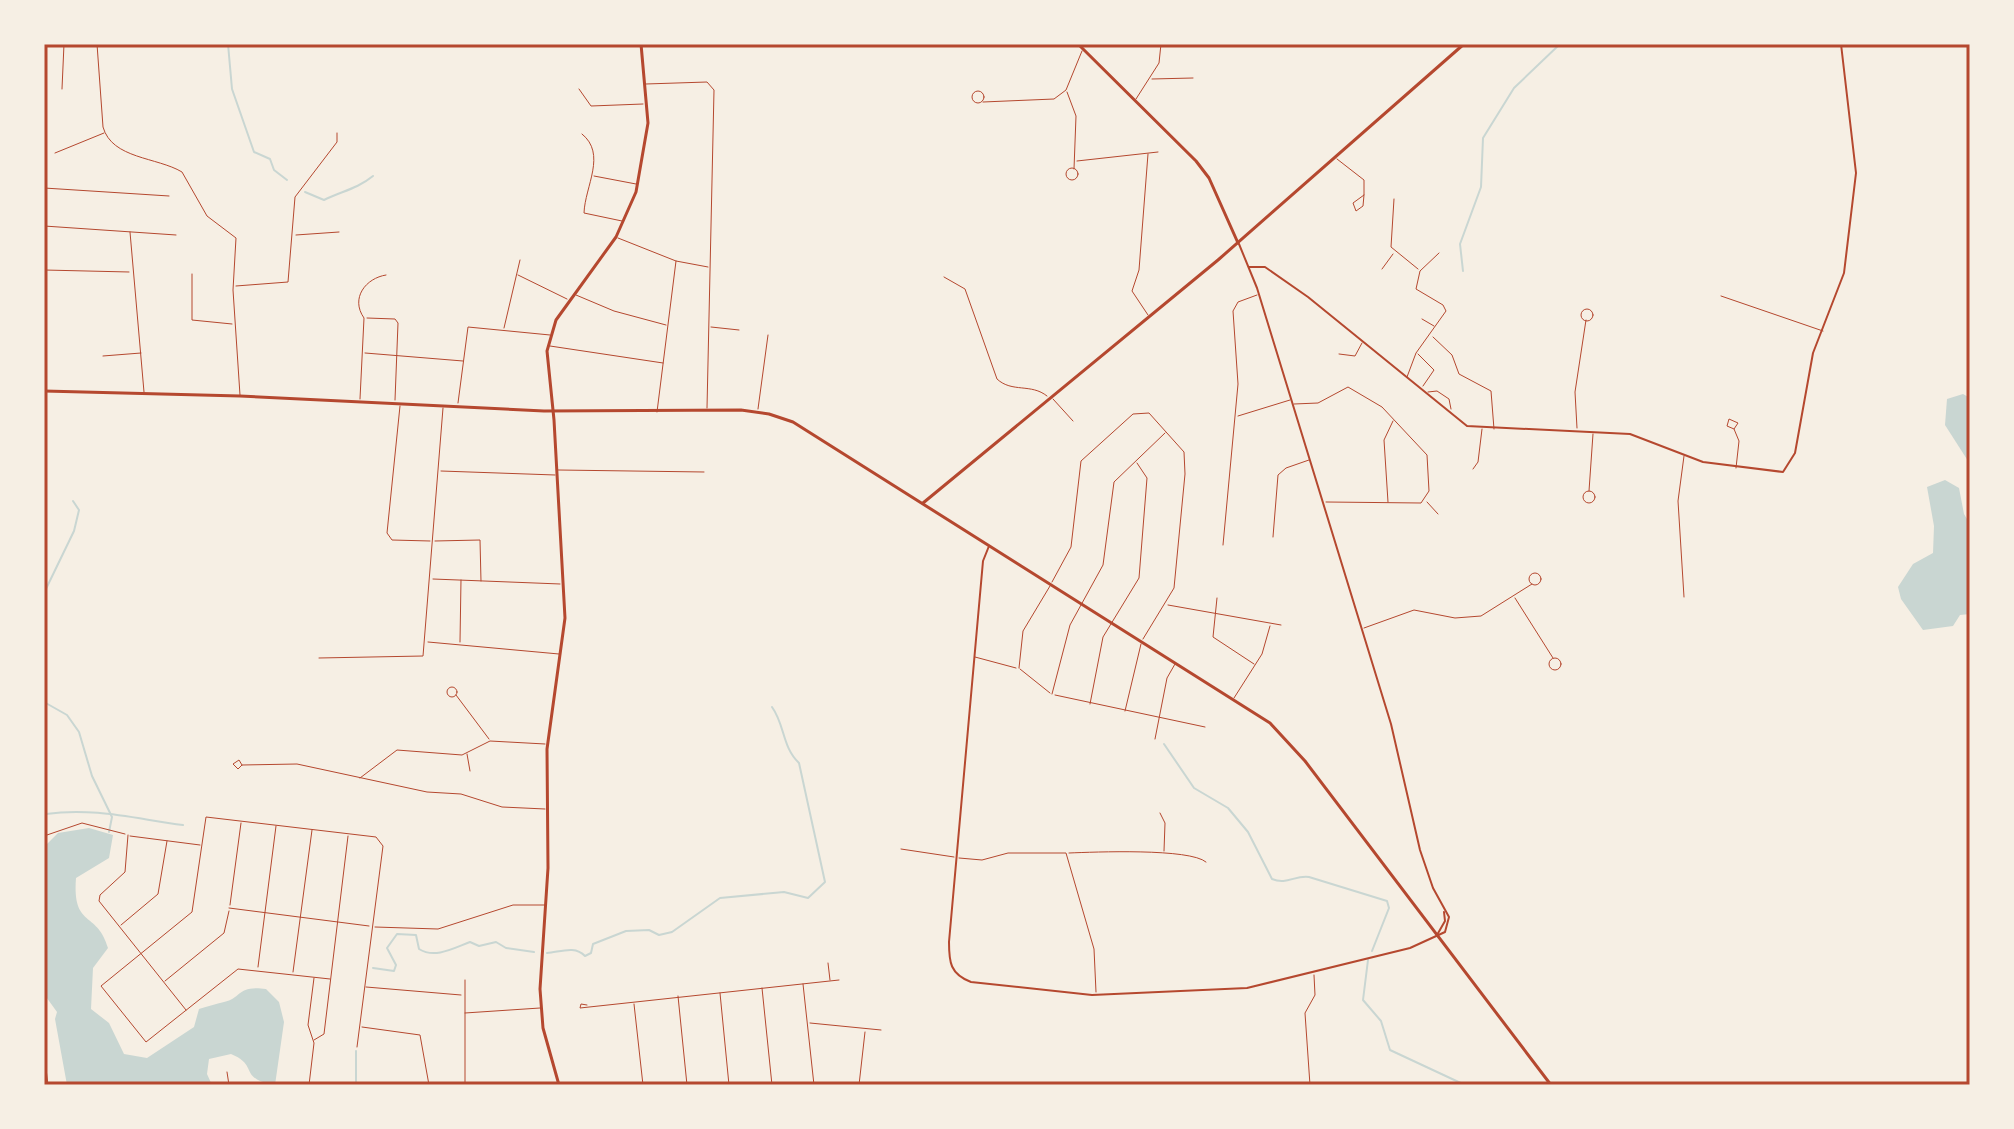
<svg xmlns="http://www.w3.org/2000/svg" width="2014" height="1129" font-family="Figtree,sans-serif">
	<rect width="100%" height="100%" fill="#f6efe4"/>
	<g fill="#c9d6d2">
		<polygon points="1963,394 1970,398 1970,464 1945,425 1947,399"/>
		<polygon points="1945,480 1959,488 1964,514 1970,524 1970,614 1960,615 1953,626 1923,630 1901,599 1898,587 1913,564 1933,553 1934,526 1927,487"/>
		<path d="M89,828l24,7 -4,23 -33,20c-4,51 21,32 32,70l-15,20 -2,41 18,14 15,31 23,4 47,-31 5,-18c9,-3 17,-5 25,-7 18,-4 13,-17 42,-13l13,13 5,20 -9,63c-38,-7 -15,-19 -44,-31l-22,5 -2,15 5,11h-145l-12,-66 2,-7 -13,-18v-147l14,-14z"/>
	</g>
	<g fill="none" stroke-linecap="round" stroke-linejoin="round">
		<g stroke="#c9d6d2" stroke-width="2">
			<polyline points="228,44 232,89 254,152 270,159 274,170 287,180"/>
			<path d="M305,192l19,8c18,-9 33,-11 49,-24"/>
			<polyline points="1463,271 1460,244 1481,187 1483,138 1514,88 1560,44"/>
			<polyline points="44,593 74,531 79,510 73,501"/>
			<polyline points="44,702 67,715 79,732 92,776 112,817 109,832"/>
			<path d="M1164,744l30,44 34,20 20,24 24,47c15,6 23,-4 37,-2l78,24 2,7 -17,43"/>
			<path d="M46,814c48,-7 90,5 137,11"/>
			<path d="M547,953c13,-1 28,-8 38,3l6,-3 2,-9 33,-13 23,-1 10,5 13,-3 48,-34 64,-6 24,6 17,-16 -26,-119c-17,-16 -14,-38 -27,-56"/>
			<polyline points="1368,960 1363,1000 1381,1021 1390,1050 1465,1085"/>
			<path d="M373,968l21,3 2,-6 -9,-17 10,-14 19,1 3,14c16,10 35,-1 51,-7l9,4 17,-4 10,6 28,4"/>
			<polyline points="356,1085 356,1051"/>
		</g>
		<g stroke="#b5482f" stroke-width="1">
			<path d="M97,44l6,83c9,32 54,30 79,45l25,44 29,22 -3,52 7,105"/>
			<polyline points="1152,79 1193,78"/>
			<polyline points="646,84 707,82 714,90 707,408"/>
			<polyline points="62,89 64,44"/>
			<polyline points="579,89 591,106 643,104"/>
			<circle cx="978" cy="97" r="6"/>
			<polyline points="1067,92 1076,116 1074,169"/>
			<polyline points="1136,99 1159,63 1161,44"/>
			<polyline points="983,102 1054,99 1066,90 1082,51"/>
			<path d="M582,134c25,20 3,52 2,79l38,8"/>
			<polyline points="55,153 104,133"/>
			<polyline points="1148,154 1139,270 1132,291 1148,315"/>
			<polyline points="1337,159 1364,180 1364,195 1353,203 1356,211 1363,206 1364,195"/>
			<polyline points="1077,161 1158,152"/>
			<circle cx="1072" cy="174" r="6"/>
			<polyline points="594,176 636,184"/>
			<polyline points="44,188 169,196"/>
			<polyline points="1394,199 1391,247 1418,269"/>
			<polyline points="44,226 176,235"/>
			<polyline points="130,232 144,392"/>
			<polyline points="296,235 339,232"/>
			<polyline points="618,238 676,261 708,267"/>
			<polyline points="1382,269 1393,254"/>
			<polyline points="44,270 129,272"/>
			<polyline points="192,274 192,320 232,324"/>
			<polyline points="518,275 567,299"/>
			<path d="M944,277l21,12 32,90c15,14 34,4 50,17"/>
			<polyline points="236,286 288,282 295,197 337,142 337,133"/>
			<polyline points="576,295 614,311 666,325"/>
			<polyline points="1721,296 1823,331"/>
			<circle cx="1587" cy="315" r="6"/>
			<polyline points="367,318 395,319 398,323 395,400"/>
			<polyline points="1422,319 1434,326"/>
			<polyline points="711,327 739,330"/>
			<polyline points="504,328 520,260"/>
			<polyline points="1433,337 1452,355 1459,374 1491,391 1494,429"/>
			<polyline points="550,346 663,363"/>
			<polyline points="365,353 463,361"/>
			<polyline points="1339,354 1355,356 1362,343"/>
			<polyline points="1418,354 1434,370 1423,386"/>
			<polyline points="103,356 141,353"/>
			<polyline points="1407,377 1416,353 1446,311 1443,305 1416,289 1420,271 1439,253"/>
			<polyline points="1428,392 1437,391 1449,399 1451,409"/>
			<path d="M360,399l4,-81c-14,-20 2,-40 22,-43"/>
			<polyline points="1053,399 1073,421"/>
			<polyline points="458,403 468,327 550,335"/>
			<polyline points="1294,404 1318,403 1348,387 1382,407 1427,455 1429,491 1421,503 1326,502"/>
			<polyline points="400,406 387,533 392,540 430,541"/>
			<polyline points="758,409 768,335"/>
			<polyline points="657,412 676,261"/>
			<polyline points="1238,416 1290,400"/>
			<polyline points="1577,428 1575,392 1586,320"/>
			<polyline points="1734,429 1727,426 1729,419 1738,423 1734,429 1739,441 1736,468"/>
			<polyline points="1473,469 1478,462 1482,429"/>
			<polyline points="558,470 704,472"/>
			<polyline points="441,471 555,475"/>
			<polyline points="1589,491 1593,434"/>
			<circle cx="1589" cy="497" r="6"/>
			<polyline points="1388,502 1384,440 1393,421"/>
			<polyline points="1427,502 1438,514"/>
			<polyline points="1273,537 1278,475 1286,468 1309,460"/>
			<polyline points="435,541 480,540 481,581"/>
			<polyline points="1223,545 1238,384 1233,311 1238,302 1257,295"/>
			<circle cx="1535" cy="579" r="6"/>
			<polyline points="433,579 560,584"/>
			<polyline points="1052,582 1071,547 1081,461 1133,414 1149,413 1184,452 1185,474 1174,588 1143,639"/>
			<polyline points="1684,597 1678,501 1684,456"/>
			<polyline points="1217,598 1213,637 1254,664"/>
			<polyline points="1515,598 1553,658"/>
			<polyline points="1168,605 1281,625"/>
			<polyline points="1364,628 1414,610 1455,618 1481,616 1532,584"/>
			<polyline points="428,642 559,654"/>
			<polyline points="460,642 461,580"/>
			<polyline points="975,657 1016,668"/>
			<circle cx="1555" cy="664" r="6"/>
			<polyline points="319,658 423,656 443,408"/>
			<polyline points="1019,668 1023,631 1050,586"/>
			<polyline points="1020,669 1050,693"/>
			<circle cx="452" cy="692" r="5"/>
			<polyline points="1052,694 1070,625 1103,565 1114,482 1165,433"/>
			<polyline points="456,695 489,739"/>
			<polyline points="1055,695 1205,727"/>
			<polyline points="1234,698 1262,654 1270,626"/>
			<polyline points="1090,704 1103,637 1139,578 1147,478 1137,463"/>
			<polyline points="1125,711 1141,644"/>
			<polyline points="1155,739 1167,678 1175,664"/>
			<polyline points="467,754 470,771"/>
			<polyline points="242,765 239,760 233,764 238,769 242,765 297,764 427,792 461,794 502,807 545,809"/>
			<polyline points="360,778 397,750 462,755 490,741 545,744"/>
			<polyline points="1160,813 1165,823 1164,851"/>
			<polyline points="44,823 45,833"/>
			<polyline points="128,835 125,872 100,895 99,901 186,1010"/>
			<polyline points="44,836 82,823 125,834"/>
			<polyline points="130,836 200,845"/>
			<polyline points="901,849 954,857"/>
			<path d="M1069,853c25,-1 121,-5 137,9"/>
			<polyline points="959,858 982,860 1008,853 1066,853 1094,949 1096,992"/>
			<polyline points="230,905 241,823"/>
			<polyline points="229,908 369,926"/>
			<polyline points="121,925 158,894 167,841"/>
			<polyline points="375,927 438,929 513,905 545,905"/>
			<polyline points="828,963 830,980"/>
			<polyline points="258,967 276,826"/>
			<polyline points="293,972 312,830"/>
			<polyline points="330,979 238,969 146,1042 101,986 192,912 206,817 376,837 383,846 357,1047"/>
			<polyline points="465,980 465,1085"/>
			<polyline points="165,981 224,933 229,911"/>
			<polyline points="803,984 814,1085"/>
			<polyline points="366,987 461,995"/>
			<polyline points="762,988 772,1085"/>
			<polyline points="720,993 729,1085"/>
			<polyline points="678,996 687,1085"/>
			<polyline points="634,1004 643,1085"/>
			<polyline points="587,1005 581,1004 580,1008 839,980"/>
			<polyline points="465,1013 540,1008"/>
			<polyline points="810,1023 881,1030"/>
			<polyline points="362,1027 420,1035 429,1085"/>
			<polyline points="314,1040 324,1034 348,836"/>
			<polyline points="44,1052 48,1085"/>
			<polyline points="227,1072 229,1085"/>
			<polyline points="309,1085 314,1043 308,1025 314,978"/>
			<polyline points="859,1085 865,1032"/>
			<polyline points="1310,1085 1305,1013 1315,995 1314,975"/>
		</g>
		<g stroke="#b5482f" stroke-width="2">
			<polyline points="1249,267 1265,267 1308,297 1467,426 1630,434 1703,462 1783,472 1795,453 1813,353 1844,273 1856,173 1841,44"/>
			<path d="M989,546l-6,15 -34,381c0,20 1,32 22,40l121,13 155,-7 163,-40 35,-16 4,-15 -16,-29 -13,-38 -29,-126 -134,-436 -18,-44"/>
			<polyline points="1437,935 1445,921 1444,912"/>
		</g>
		<g stroke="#b5482f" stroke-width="3">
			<polyline points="1078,44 1196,161 1209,178 1238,243"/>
			<polyline points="44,391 240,396 544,411 741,410 769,414 793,422 1270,723 1305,761 1551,1085"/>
			<polyline points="923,503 1218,260 1464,44"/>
			<polyline points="559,1085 543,1028 540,989 548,868 547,749 565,618 554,420 547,351 556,320 616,237 636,192 648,123 641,44"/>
		</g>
	</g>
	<rect width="2014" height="1129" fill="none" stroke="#f6efe4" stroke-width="92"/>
	<rect x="46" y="46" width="1922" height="1037" fill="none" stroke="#b5482f" stroke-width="3"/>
</svg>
